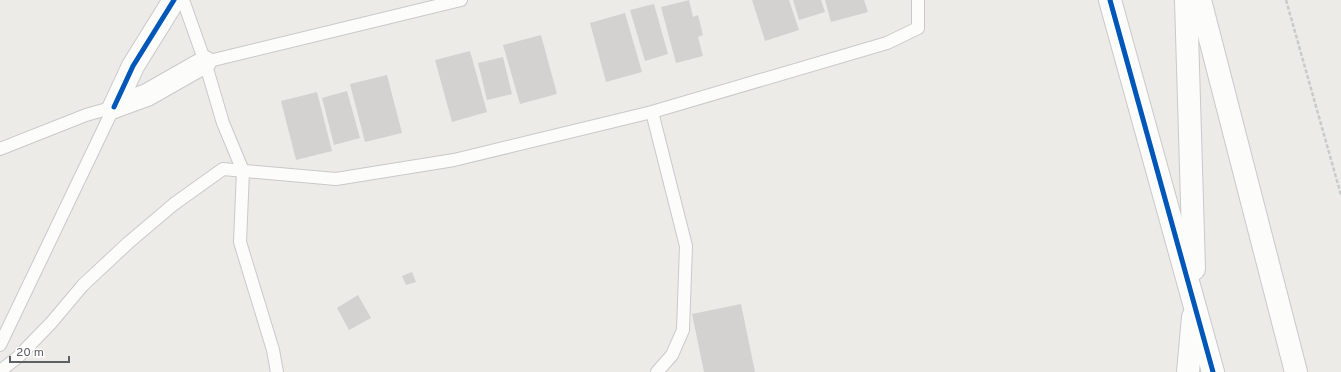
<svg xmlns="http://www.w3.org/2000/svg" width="1341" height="372" font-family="Overpass,sans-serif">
	<rect width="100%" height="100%" fill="#ecebe7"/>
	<g fill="#d3d2d0">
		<polygon points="689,0 693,17 698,15 703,35 698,37 703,56 676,63 661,7"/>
		<polygon points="752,0 789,0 799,30 765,41"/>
		<polygon points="793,0 821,0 825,12 799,20"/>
		<polygon points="825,0 864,0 868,12 831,22"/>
		<polygon points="654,4 668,54 645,61 630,10"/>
		<polygon points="625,13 642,72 606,82 590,23"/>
		<polygon points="541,35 557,94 520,104 503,45"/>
		<polygon points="470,51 487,112 452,122 435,60"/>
		<polygon points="503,57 512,94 487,100 478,63"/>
		<polygon points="387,75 402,133 365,142 350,84"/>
		<polygon points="347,91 360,138 334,145 322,98"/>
		<polygon points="317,92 332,151 296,160 281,101"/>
		<polygon points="412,272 416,282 406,285 402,276"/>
		<polygon points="358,295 371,318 349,330 337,308"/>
		<polygon points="741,304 755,372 704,372 692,314"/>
	</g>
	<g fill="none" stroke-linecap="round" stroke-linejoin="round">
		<defs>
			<g id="service">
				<polyline points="183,0 205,62 223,123 243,171 240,242 273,350 277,372"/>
				<polyline points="205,62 461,0"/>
				<polyline points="652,112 686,246 683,330 672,355 657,372"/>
				<polyline points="0,149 86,115 114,107"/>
				<polyline points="0,345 114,107"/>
				<polyline points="0,371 18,357 51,323 83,285 128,243 174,204 223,169 336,179 454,160 652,112 887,43 918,28 918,0"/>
			</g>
			<g id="minor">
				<polyline points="1110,0 1213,372"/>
				<polyline points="1186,0 1194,269"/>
				<polyline points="1200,0 1296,372"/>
				<polyline points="114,107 133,66 174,0"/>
				<polyline points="114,107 147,95 205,62"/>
				<polyline points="1188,372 1193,317"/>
			</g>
		</defs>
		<use href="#service" stroke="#c9c9c9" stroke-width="14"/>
		<use href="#minor" stroke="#c9c9c9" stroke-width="24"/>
		<polyline stroke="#c8ccc9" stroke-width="2.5" stroke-dasharray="4 2" stroke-linecap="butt" points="1286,0 1341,195"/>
		<use href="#service" stroke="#fcfcfb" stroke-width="12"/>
		<use href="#minor" stroke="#fcfcfb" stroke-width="22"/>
		<defs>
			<g id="cycleway">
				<polyline points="1110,0 1213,372"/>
				<polyline points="114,107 133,66 174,0"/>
			</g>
		</defs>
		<use href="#cycleway" stroke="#fff" stroke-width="8"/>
		<use href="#cycleway" stroke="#0057b8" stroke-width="5"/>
	</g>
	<path d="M10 356v6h59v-6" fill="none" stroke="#5d6064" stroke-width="2"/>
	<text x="16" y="356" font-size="12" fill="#5d6064" stroke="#ffffff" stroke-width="3" paint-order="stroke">20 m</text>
</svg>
